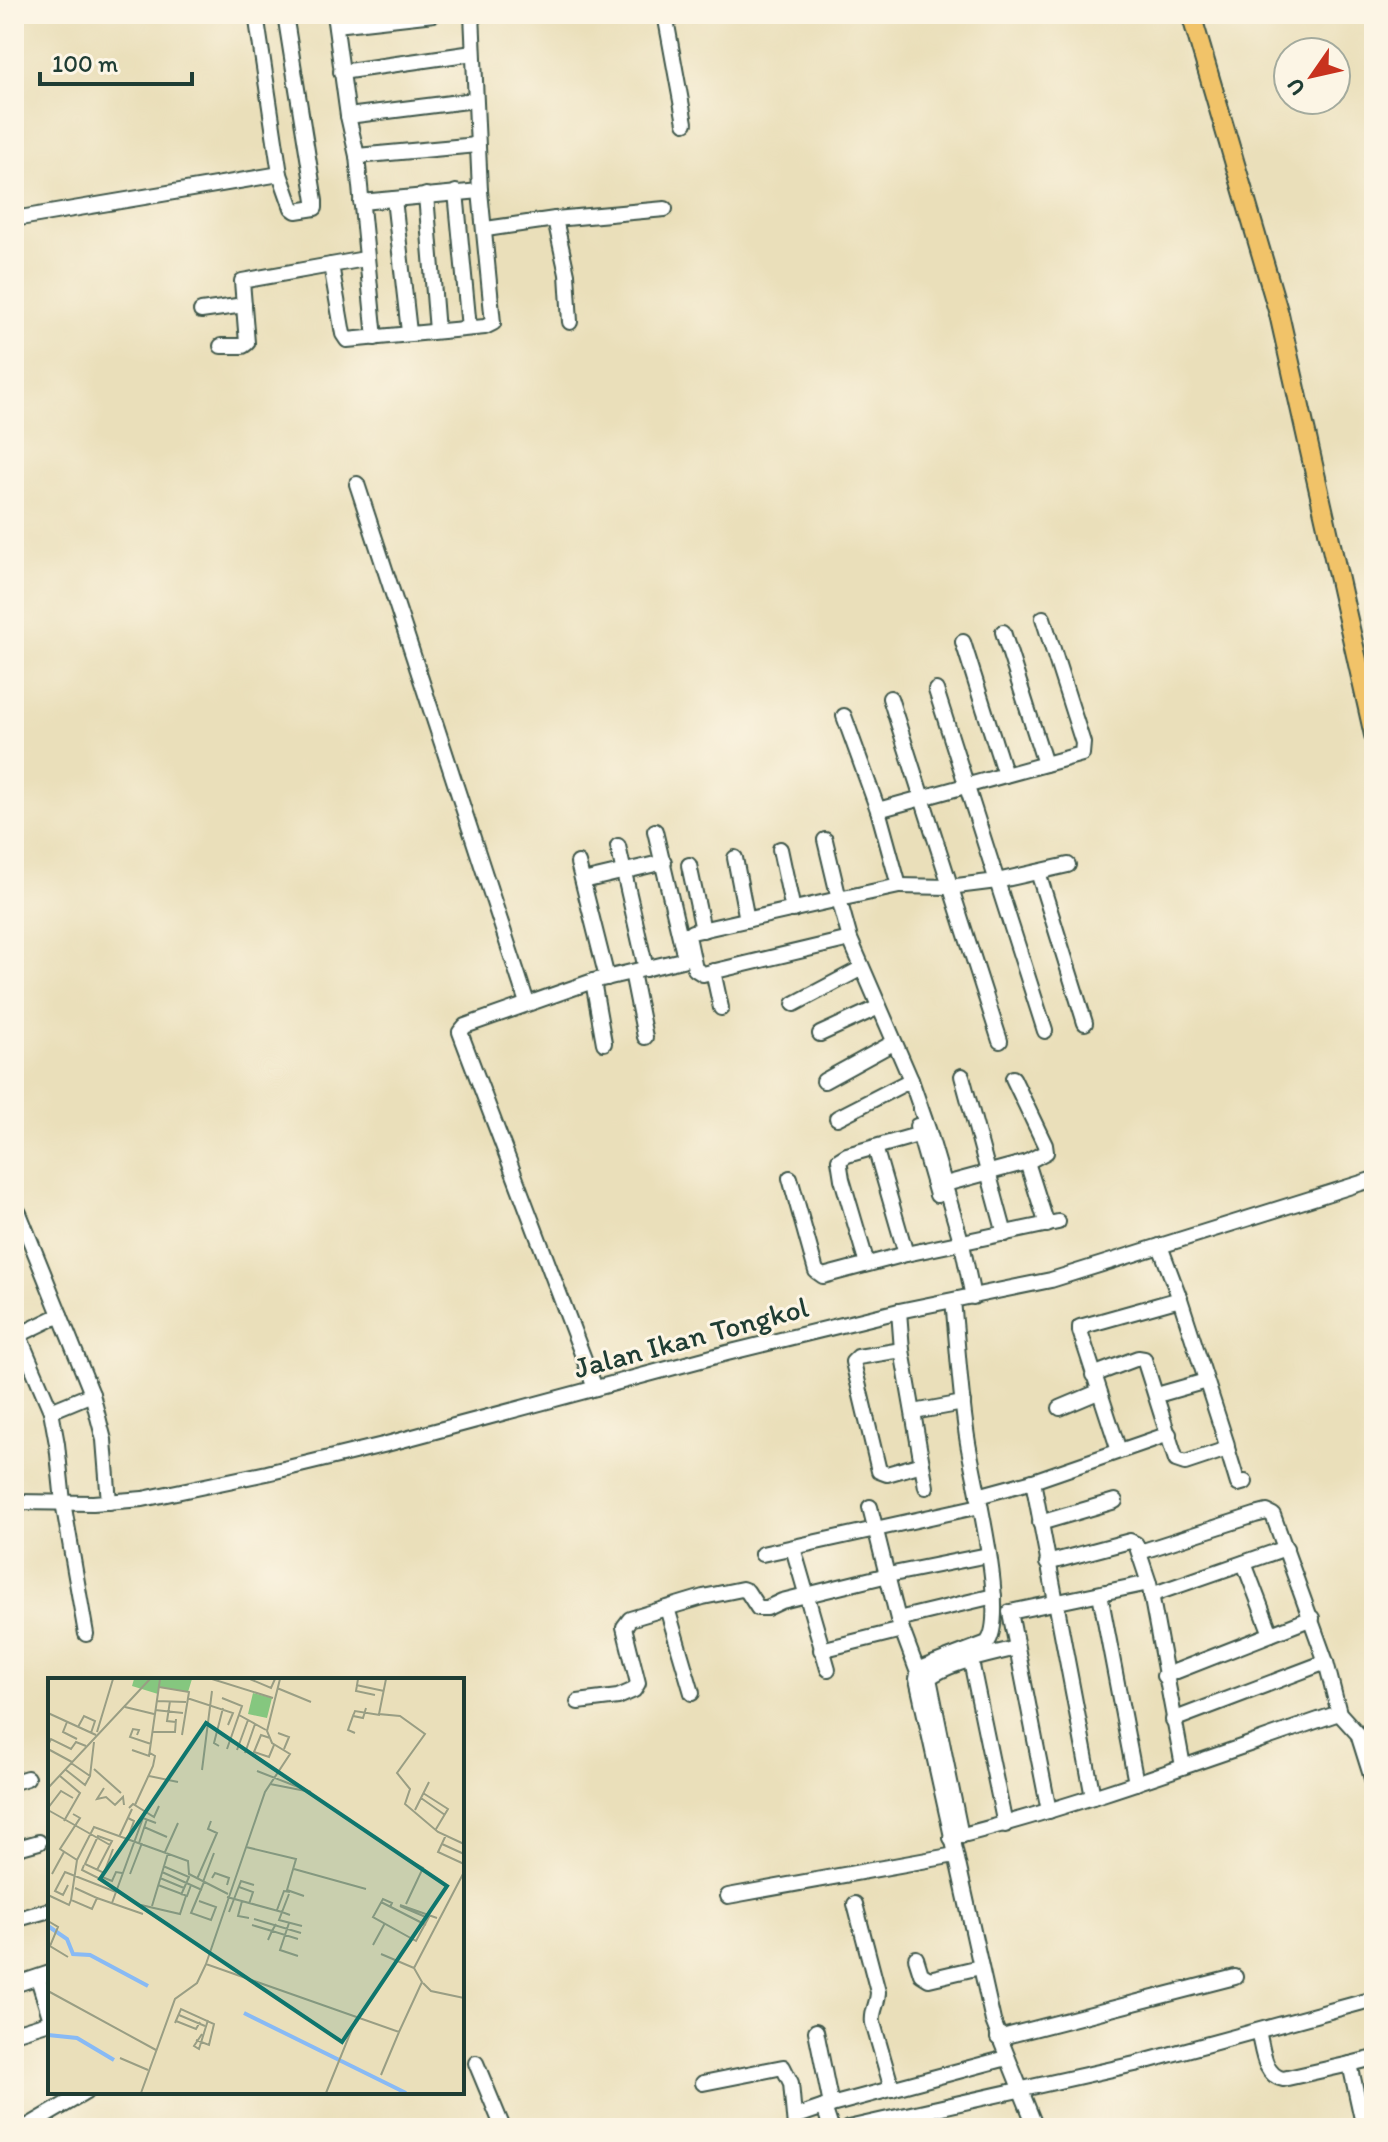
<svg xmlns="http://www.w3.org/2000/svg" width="1388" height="2142" font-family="Itim,sans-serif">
	<rect width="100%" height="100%" fill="#fcf5e5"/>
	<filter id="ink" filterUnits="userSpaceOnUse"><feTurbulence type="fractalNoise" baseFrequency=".0125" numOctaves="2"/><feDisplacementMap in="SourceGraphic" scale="16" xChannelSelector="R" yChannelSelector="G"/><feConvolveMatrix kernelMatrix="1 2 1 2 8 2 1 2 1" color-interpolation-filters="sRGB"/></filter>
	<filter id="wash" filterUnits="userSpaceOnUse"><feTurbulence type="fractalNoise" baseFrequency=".006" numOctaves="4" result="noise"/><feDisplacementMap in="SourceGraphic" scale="32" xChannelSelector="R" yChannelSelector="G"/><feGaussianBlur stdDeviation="1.8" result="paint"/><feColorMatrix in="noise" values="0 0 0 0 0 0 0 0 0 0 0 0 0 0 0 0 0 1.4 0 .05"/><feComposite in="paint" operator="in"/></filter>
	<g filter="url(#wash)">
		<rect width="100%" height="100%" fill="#eadfba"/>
	</g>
	<g filter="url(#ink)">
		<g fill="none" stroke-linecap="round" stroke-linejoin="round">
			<defs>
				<g id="minor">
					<polyline points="256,14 280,174 292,208 296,211 315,208 315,201 285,14"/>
					<polyline points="334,14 348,116 357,156 375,338"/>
					<polyline points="665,14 685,123"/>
					<polyline points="336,25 434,14"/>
					<polyline points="341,72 473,53"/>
					<polyline points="348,116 475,100"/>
					<polyline points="357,156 477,145"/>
					<polyline points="456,192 469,328"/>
					<polyline points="426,195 437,331"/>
					<polyline points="394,199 409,332"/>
					<polyline points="361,202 480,191"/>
					<polyline points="14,219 280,174"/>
					<polyline points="555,219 567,274 570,322"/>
					<polyline points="486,229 555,219 665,209"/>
					<polyline points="365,259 331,265 343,334 347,340 485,327 493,323 480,191 472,14"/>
					<polyline points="201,311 244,305"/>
					<polyline points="221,346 243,346 247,343 242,281 331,265"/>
					<polyline points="357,484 527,1003"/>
					<polyline points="1003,632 1045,764"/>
					<polyline points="963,642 1005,775"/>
					<polyline points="890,698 1000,1041"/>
					<polyline points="878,810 1082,754 1083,743 1043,618"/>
					<polyline points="825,840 839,899 899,886 878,810 844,716"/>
					<polyline points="618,846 646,969"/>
					<polyline points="780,849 793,910"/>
					<polyline points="735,858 747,920"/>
					<polyline points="578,863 607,978"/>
					<polyline points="689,865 703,930"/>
					<polyline points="1038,872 1085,1023"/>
					<polyline points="583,881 664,862"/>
					<polyline points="899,886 949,887 997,881 936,690"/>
					<polyline points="850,939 703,974 695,969 688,936 692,932 839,899 850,939 911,1080 929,1132 962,1244 973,1297"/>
					<polyline points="713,971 721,1008"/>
					<polyline points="632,972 645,1037"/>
					<polyline points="593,981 604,1043"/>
					<polyline points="794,1004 862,968"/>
					<polyline points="1045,1031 997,881 1068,865"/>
					<polyline points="820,1034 879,1007"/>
					<polyline points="962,1076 1005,1234"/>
					<polyline points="824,1081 893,1043"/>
					<polyline points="837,1118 911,1080"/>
					<polyline points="917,1126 937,1195"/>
					<polyline points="875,1147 906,1254"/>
					<polyline points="1027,1162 1047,1225"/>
					<polyline points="790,1178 816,1271 823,1276 906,1254 1058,1222"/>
					<polyline points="938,1186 1027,1162 1046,1152 1045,1145 1013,1078"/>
					<polyline points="14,1210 19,1213 92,1394 104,1440 109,1502"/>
					<polyline points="1160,1246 1180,1299"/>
					<polyline points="867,1264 842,1179 839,1160 847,1155 928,1132"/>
					<path d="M953,1301c5,47 7,95 15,142 6,37 41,174 19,200l-68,26 -2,10 76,342 43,107"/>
					<polyline points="899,1311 902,1350 926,1487"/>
					<polyline points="14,1324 51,1411 57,1444 63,1502 86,1634"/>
					<polyline points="19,1335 60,1315"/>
					<polyline points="902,1350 858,1357 853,1362 879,1471 887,1474 922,1464"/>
					<polyline points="1093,1375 1138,1358 1144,1359 1176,1460 1185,1463 1224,1450 1227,1445 1180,1299 1080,1327 1080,1331 1119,1451"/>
					<polyline points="595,1388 460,1032 465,1026 593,981 682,960 684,954 655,831"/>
					<polyline points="1157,1395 1206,1381"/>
					<polyline points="1060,1408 1098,1392"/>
					<polyline points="51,1411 92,1394"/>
					<polyline points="914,1412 963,1403"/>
					<polyline points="1227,1448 1238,1484 1245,1482"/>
					<polyline points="1033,1481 1093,1797"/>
					<polyline points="978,1496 1033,1481 1169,1434"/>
					<polyline points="14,1502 93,1503 143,1499 267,1473 383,1445 727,1353 899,1311 1051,1280 1374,1179"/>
					<polyline points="870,1507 898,1619 917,1670"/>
					<polyline points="1040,1523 1115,1501"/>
					<polyline points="793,1548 828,1669"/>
					<polyline points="1140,1552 1255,1515 1267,1512 1273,1515 1326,1662 1339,1713 1358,1734 1374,1785"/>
					<polyline points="762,1554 980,1506"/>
					<polyline points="1047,1563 1130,1541 1136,1544 1149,1583 1183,1766"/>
					<polyline points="1244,1563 1271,1634"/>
					<polyline points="1100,1594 1136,1783"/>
					<polyline points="1151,1595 1286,1548"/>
					<polyline points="667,1608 692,1693"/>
					<polyline points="898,1619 994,1596"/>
					<polyline points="821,1650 902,1630"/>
					<polyline points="971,1661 1005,1825"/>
					<polyline points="1164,1676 1312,1618"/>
					<polyline points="578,1702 618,1697 634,1690 638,1683 624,1627 630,1619 703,1597 742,1589 747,1591 758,1608 767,1608 782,1601 888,1575 988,1555"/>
					<polyline points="1173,1720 1326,1662"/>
					<polyline points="14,1782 27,1778"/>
					<polyline points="1049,1811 1010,1612 1149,1583"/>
					<path d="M961,1836l-32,-158c20,-16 62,-23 87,-30"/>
					<path d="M951,1838c131,-33 259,-81 388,-125"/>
					<polyline points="14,1849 39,1842"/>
					<polyline points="728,1896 955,1855"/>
					<path d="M855,1904l23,88c0,12 -7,20 -5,31l19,66"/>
					<polyline points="14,1920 50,1910"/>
					<polyline points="916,1958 921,1974 929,1979 980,1967"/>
					<polyline points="38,1978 50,2017"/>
					<polyline points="14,1985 50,1973"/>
					<polyline points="816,2031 831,2105 824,2107 831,2128"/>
					<path d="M1258,2031c5,18 5,44 25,48l67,-15 14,64"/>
					<polyline points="14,2033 50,2022"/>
					<polyline points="998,2038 1235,1977"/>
					<polyline points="476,2063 503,2128"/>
					<polyline points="1350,2064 1374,2058"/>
					<polyline points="703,2083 783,2067 791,2083 795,2128"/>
					<polyline points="831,2105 1007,2058"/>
					<polyline points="795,2117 824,2107"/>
					<polyline points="25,2128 86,2092"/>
					<polyline points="848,2128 1135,2064 1374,1999"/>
				</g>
				<polyline id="major" points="1191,14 1279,314 1374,735"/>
			</defs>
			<use href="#minor" stroke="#3d5548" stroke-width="18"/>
			<use href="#major" stroke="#3d5548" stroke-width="22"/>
			<use href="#minor" stroke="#fff" stroke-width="14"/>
			<use href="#major" stroke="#f1c369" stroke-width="18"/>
		</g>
	</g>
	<g text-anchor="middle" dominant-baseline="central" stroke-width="6" stroke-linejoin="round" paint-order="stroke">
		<g font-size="30" fill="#1f3d34" stroke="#fcf5e5">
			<text transform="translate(691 1337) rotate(-15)">Jalan Ikan Tongkol</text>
		</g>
	</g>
	<g transform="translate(48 1678)">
		<rect width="416" height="416" fill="#eadfba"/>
		<path d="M86,1h58l-4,13 -29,-5 -1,7 -26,-8zM205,15l19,5 -5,20 -19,-4z" fill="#85c77f"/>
		<path fill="none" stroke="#88baf5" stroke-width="4" d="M0,248l19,13 6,15 17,1 58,31M196,335l162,80M0,357l29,3 37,22"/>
		<path fill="none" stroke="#999e84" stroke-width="2" d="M164,1l61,19M202,1l21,9 4,-9M310,1l-2,12 19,4M338,1l-7,35 21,2 25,18 -28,39 13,16 -5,15 33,28 26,12M308,7l28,6M111,9l30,5 -7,43M229,10l34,14M139,20l46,15 -5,12M174,20l20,8 -15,43M108,23l30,1M122,23l-3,20 9,1M77,29l29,7M107,32l28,3M0,35l48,22M191,37l27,15M305,38l2,-5 25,4M19,44l-4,10 14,7M30,49l6,-11 11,5 -4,12M49,54l16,-53M104,54h23l1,-13M230,55l11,4 -5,12M307,55l-7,-3 5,-14 10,2 3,-10M89,57l2,-5 -6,-1 -3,8 21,7M222,60l-9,-3 -7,17 15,5 5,-12M0,67l3,-6 20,10 5,-7 10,4M171,68l-5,-3 9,-35M0,71l24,13M84,72l17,6 11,-77M189,72l11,-30M197,75l10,-29M46,91l27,24M18,92l19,15 5,-9 -19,-13M154,92l10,-79M209,93l54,21 -41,-8M12,98l20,17 -16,28M42,98l4,-34M101,98l29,6M0,110l102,-109M56,110l-7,11 9,-2 9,8 8,-8 1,8M375,115l25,16 -12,20M373,120l24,17M87,127l18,-39 2,-10 -5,-3M0,130l13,-17 12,7M81,130l4,-4 21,13 5,-11M0,132l62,35M367,132l14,-28M25,136l7,4 -20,31 17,11M96,149l23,10M398,157l-8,17 26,12M71,159l13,-28M79,162l7,-19 -6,-3M91,165l8,-24M394,166l22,10M198,169l50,12 -9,31 17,6M117,174l13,-29M36,187l-2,5 18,9 4,-6M115,188l26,11 -8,18M246,191l72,20M49,192l15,-29 -14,-5 -13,28 19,9 9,-24M114,194l40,18M4,196l12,-22M82,196l12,-31M54,199l10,4 4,-9 6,1M112,200l24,10M164,200l3,-5 14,5 -2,7M149,201l20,-46 -9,-4 3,-8M155,204l11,-29M20,207l-5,10 -8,-4 10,-19 51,20M110,207l29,11 4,-11M191,209l14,5 -4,12M27,210l22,10 -5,11 -21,-9 6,-40 17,-33 94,34 1,13 39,20M0,217l21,10 2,-5M179,219l55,15 7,-18M49,220l46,16M151,223l17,6 -5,13 -20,-7 13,-31M194,223l-4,15 11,2M333,224l45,23M64,225l31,-85 13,5M358,226l17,-36 -12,-7M93,227l39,9 6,-18M352,227l37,13M104,228l16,-53M352,228l28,12M342,229l2,-4 -9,-4 -10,18 43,24 14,-26M229,232l7,-19 6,1M181,234l12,-31 13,4M242,237l-8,-3 -3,8 23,6M206,241l47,14M0,243l10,6 -8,19 18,11M241,245l-9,27 18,6M228,246l-4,7 26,8M204,247l20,6 -4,9M325,267l12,-22M333,276l33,14M158,286l59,-172 25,-38 -18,-11 -5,-12 13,-52M375,305l8,8 33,7M0,313l108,59M131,337l26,11M128,343l20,8 4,-7M127,345l6,-14 33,15 -5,21 -13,-5M154,356l-8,12 5,3 9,-29M72,380l28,12M333,397l18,-43M93,415l34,-94 22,-16 9,-19 193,68 23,-50 -8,-14 50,-96M278,415l30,-74"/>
		<path fill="#0f766e" fill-opacity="0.15" stroke="#0f766e" stroke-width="4" d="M158,45l241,163 -105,156 -242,-163z"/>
		<rect width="416" height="416" fill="none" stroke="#1f3d34" stroke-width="4"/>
	</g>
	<rect width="1388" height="2142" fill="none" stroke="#fcf5e5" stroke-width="48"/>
	<g transform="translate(1312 76) rotate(236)"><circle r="38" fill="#fcf5e5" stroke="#a4ab9e" stroke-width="2"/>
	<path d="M0-6L14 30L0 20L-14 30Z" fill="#c8321e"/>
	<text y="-12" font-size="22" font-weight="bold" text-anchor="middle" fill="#1f3d34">U</text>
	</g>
	<path d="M40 72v12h152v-12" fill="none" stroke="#1f3d34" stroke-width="4"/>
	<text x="52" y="72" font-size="24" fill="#1f3d34" stroke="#fcf5e5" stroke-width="6" paint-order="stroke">100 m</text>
</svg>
